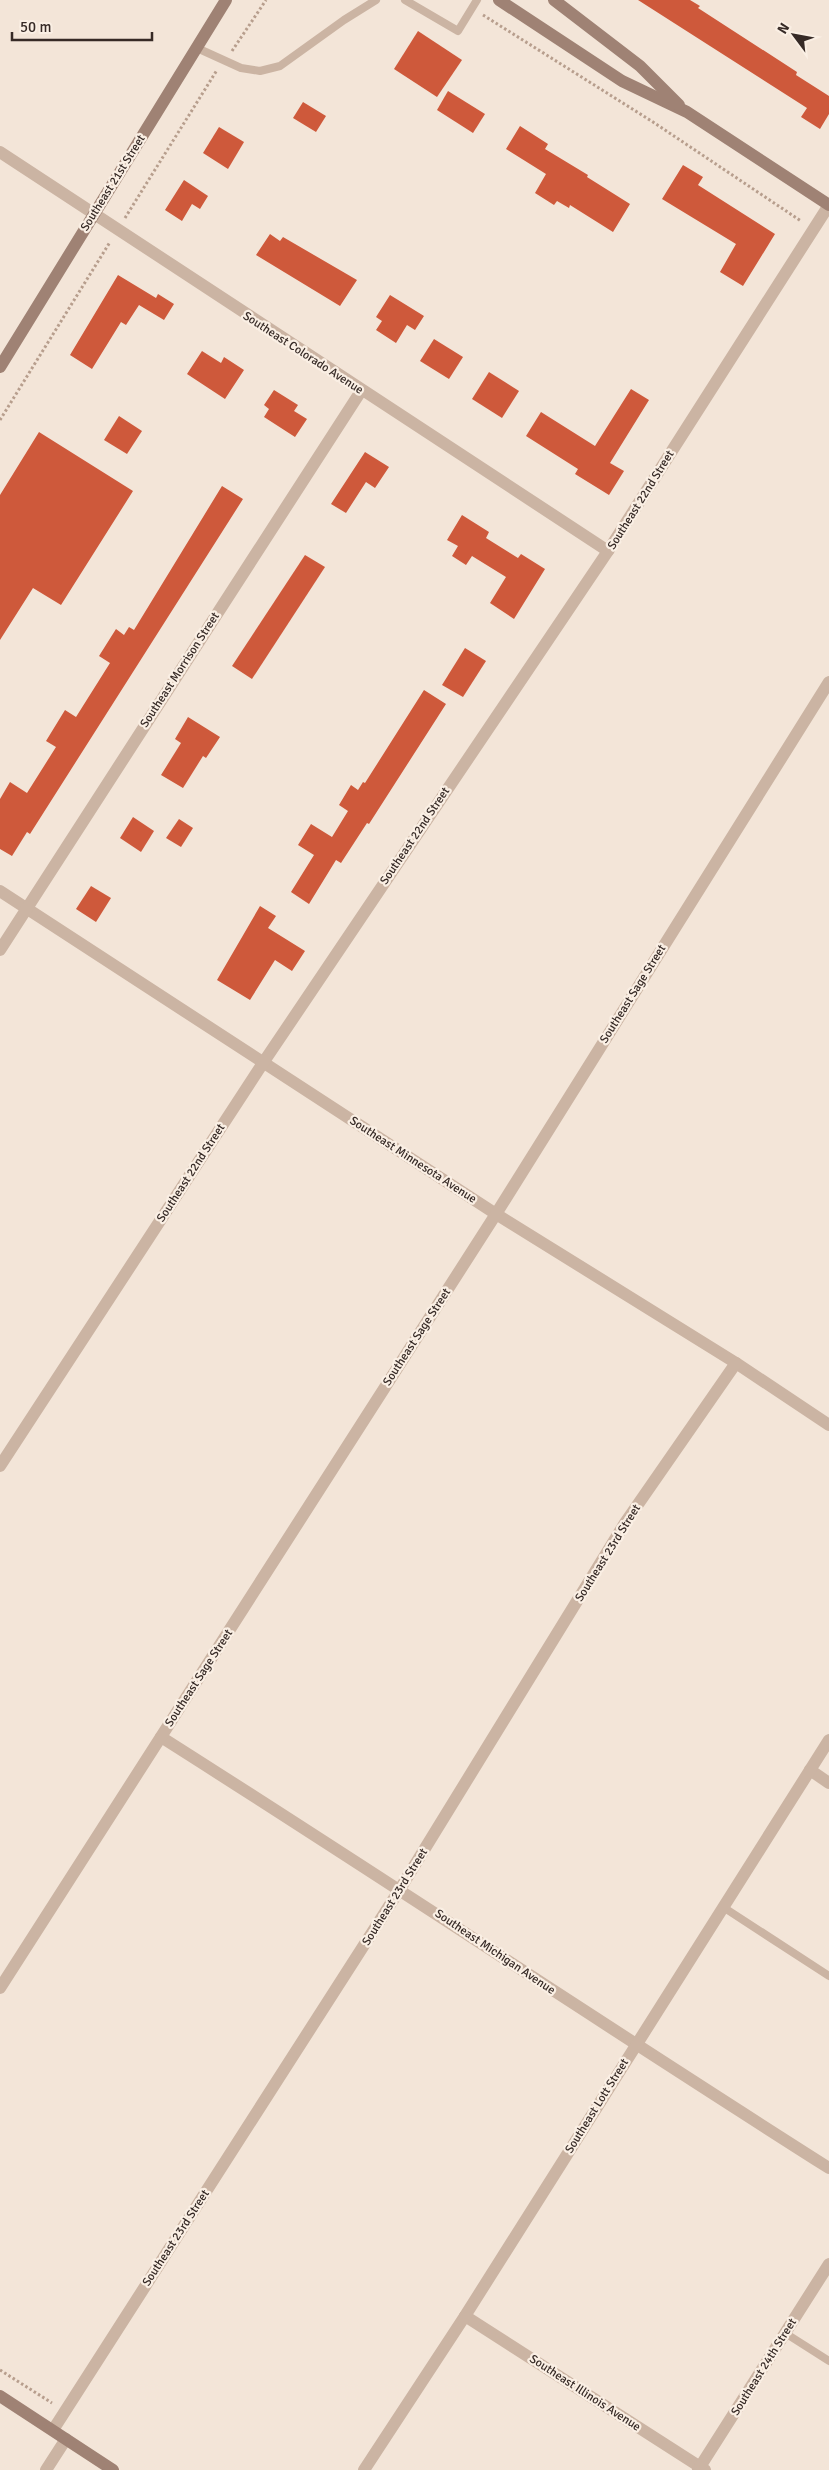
<svg xmlns="http://www.w3.org/2000/svg" width="829" height="2470" font-family="Signika,sans-serif">
	<rect width="100%" height="100%" fill="#f3e5d8"/>
	<g fill="#ce593b">
		<polygon points="638,0 690,0 700,6 698,8 797,72 796,75 829,96 829,114 820,129 801,117 807,108"/>
		<polygon points="418,31 462,60 437,97 394,69"/>
		<polygon points="448,91 485,114 473,133 437,110"/>
		<polygon points="303,102 326,116 316,132 293,118"/>
		<polygon points="520,126 548,144 545,149 588,175 587,177 630,204 613,232 570,205 569,208 557,201 554,205 535,193 546,174 506,149"/>
		<polygon points="219,127 244,142 228,169 203,153"/>
		<polygon points="683,165 703,177 698,185 775,234 743,286 720,272 736,244 662,199"/>
		<polygon points="184,180 208,196 200,209 192,204 182,221 165,210"/>
		<polygon points="270,234 280,241 283,237 357,280 340,306 256,255"/>
		<polygon points="118,275 156,298 158,294 174,304 164,320 139,305 126,325 121,322 92,369 70,355"/>
		<polygon points="390,295 424,316 415,330 407,325 396,343 376,330 382,321 376,317"/>
		<polygon points="434,339 463,357 449,379 420,361"/>
		<polygon points="202,351 221,363 224,357 244,370 225,399 187,374"/>
		<polygon points="489,372 519,391 502,418 472,399"/>
		<polygon points="631,389 649,400 610,463 624,471 609,495 575,474 578,469 526,436 541,412 595,446"/>
		<polygon points="274,390 298,405 294,411 307,419 295,437 264,417 269,409 264,405"/>
		<polygon points="119,416 142,431 127,454 104,440"/>
		<polygon points="39,432 133,491 61,605 33,588 0,640 0,495"/>
		<polygon points="365,452 389,467 375,488 366,482 346,513 331,504"/>
		<polygon points="222,486 243,499 30,834 27,832 12,856 0,849 0,799 10,782 27,793 56,747 46,741 65,710 76,717 110,663 99,656 116,629 124,635 129,627 134,630"/>
		<polygon points="462,515 489,532 486,538 518,558 521,554 545,569 514,619 490,603 506,577 472,556 466,565 452,556 458,546 447,540"/>
		<polygon points="305,555 325,567 252,679 232,666"/>
		<polygon points="465,648 486,661 463,697 442,685"/>
		<polygon points="424,690 446,704 369,824 367,823 341,863 336,860 309,904 291,892 314,855 298,845 311,824 332,837 348,811 339,805 351,785 358,790 363,782 365,783"/>
		<polygon points="188,717 220,737 206,758 203,756 183,788 161,775 181,743 175,739"/>
		<polygon points="133,817 154,831 141,852 120,838"/>
		<polygon points="179,819 193,828 181,847 166,838"/>
		<polygon points="91,886 111,898 96,922 76,909"/>
		<polygon points="260,906 276,916 268,928 305,951 292,971 275,960 250,1000 217,980"/>
	</g>
	<g fill="none" stroke-linecap="round" stroke-linejoin="round">
		<g stroke="#b79e8d" stroke-width="3" stroke-dasharray="2.5 2.5" stroke-linecap="butt">
			<polyline points="483,15 653,122 801,221"/>
			<polyline points="232,51 266,0"/>
			<polyline points="125,218 217,70"/>
			<polyline points="0,420 110,242"/>
			<polyline points="0,2370 52,2403"/>
		</g>
		<g stroke="#cbb4a3" stroke-width="8">
			<polyline points="405,0 458,31 477,0"/>
			<polyline points="197,48 241,68 260,71 280,66 344,20 376,0"/>
			<polyline points="723,1907 829,1976"/>
			<polyline points="785,2333 829,2361"/>
		</g>
		<g stroke="#cbb4a3" stroke-width="12">
			<polyline points="0,152 608,551"/>
			<polyline points="0,891 496,1214 736,1363 829,1425"/>
			<polyline points="0,950 361,391"/>
			<polyline points="0,1466 263,1063 608,551 829,205"/>
			<path d="M161,1737c224,142 444,289 668,431"/>
			<polyline points="810,1770 829,1783"/>
			<polyline points="0,1988 496,1214 829,682"/>
			<polyline points="465,2316 705,2470"/>
			<polyline points="53,2430 400,1889 625,1523 736,1363"/>
			<polyline points="46,2470 66,2439"/>
			<polyline points="364,2470 465,2316 829,1740"/>
			<polyline points="698,2470 829,2264"/>
		</g>
		<g stroke="#9f8274" stroke-width="12">
			<polyline points="499,0 622,81 687,112 829,205"/>
			<polyline points="554,0 640,66 679,105"/>
			<polyline points="0,367 226,0"/>
			<polyline points="0,2396 113,2470"/>
		</g>
	</g>
	<g text-anchor="middle" dominant-baseline="central" stroke-width="4.5" stroke-linejoin="round" paint-order="stroke">
		<g font-size="12" fill="#362a26" stroke="#faefe4">
			<text transform="translate(113 183) rotate(-58)">Southeast 21st Street</text>
			<text transform="translate(303 353) rotate(33)">Southeast Colorado Avenue</text>
			<text transform="translate(641 500) rotate(-58)">Southeast 22nd Street</text>
			<text transform="translate(180 670) rotate(-57)">Southeast Morrison Street</text>
			<text transform="translate(415 836) rotate(-56)">Southeast 22nd Street</text>
			<text transform="translate(633 994) rotate(-58)">Southeast Sage Street</text>
			<text transform="translate(413 1160) rotate(33)">Southeast Minnesota Avenue</text>
			<text transform="translate(191 1173) rotate(-57)">Southeast 22nd Street</text>
			<text transform="translate(417 1337) rotate(-57)">Southeast Sage Street</text>
			<text transform="translate(608 1553) rotate(-58)">Southeast 23rd Street</text>
			<text transform="translate(199 1678) rotate(-57)">Southeast Sage Street</text>
			<text transform="translate(395 1897) rotate(-58)">Southeast 23rd Street</text>
			<text transform="translate(495 1952) rotate(34)">Southeast Michigan Avenue</text>
			<text transform="translate(597 2106) rotate(-58)">Southeast Lott Street</text>
			<text transform="translate(176 2238) rotate(-57)">Southeast 23rd Street</text>
			<text transform="translate(764 2367) rotate(-58)">Southeast 24th Street</text>
			<text transform="translate(585 2393) rotate(33)">Southeast Illinois Avenue</text>
		</g>
	</g>
	<g transform="translate(794 35) rotate(302)" stroke="#faefe4" stroke-width="4" paint-order="stroke">
	<path d="M0-4L9 19L0 12L-9 19Z" fill="#362a26"/>
	<text y="-8" font-size="14" font-weight="bold" text-anchor="middle" fill="#362a26">N</text>
	</g>
	<path d="M12 32v8h140v-8" fill="none" stroke="#362a26" stroke-width="2.5"/>
	<text x="20" y="32" font-size="15" fill="#362a26" stroke="#faefe4" stroke-width="4" paint-order="stroke">50 m</text>
</svg>
